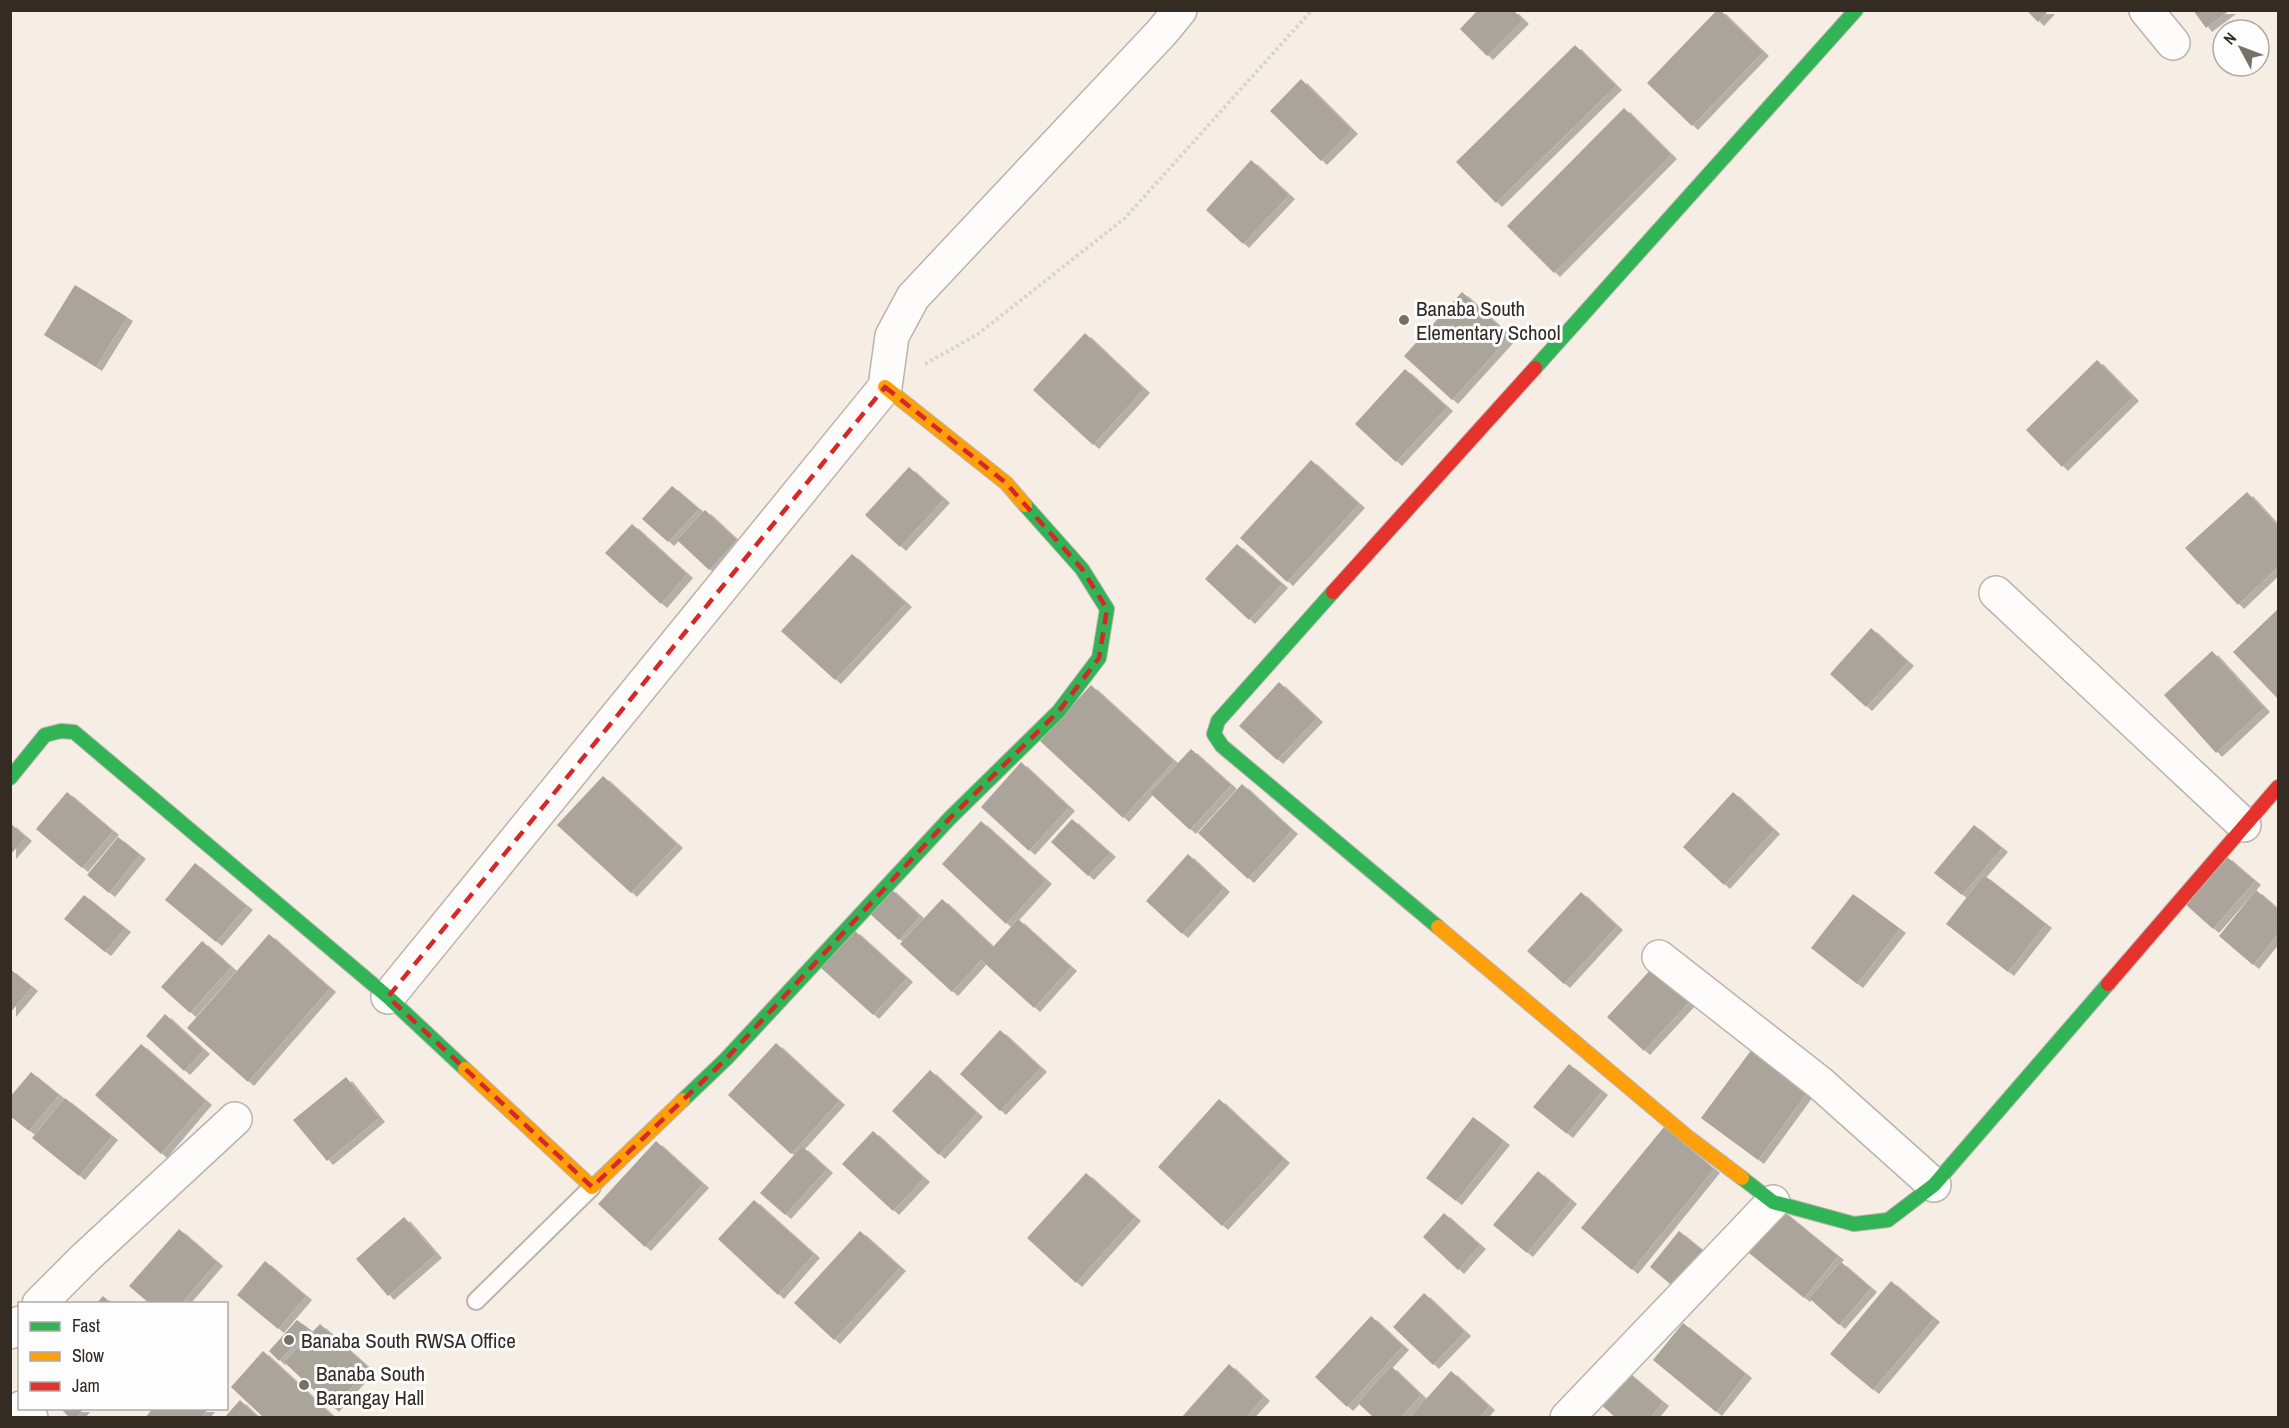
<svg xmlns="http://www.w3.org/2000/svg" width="2289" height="1428" font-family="'Archivo Narrow',sans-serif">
	<defs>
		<filter id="shadow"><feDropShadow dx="6" dy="4" stdDeviation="0" flood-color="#0004"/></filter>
	</defs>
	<rect width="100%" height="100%" fill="#f6ede5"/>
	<g fill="#aaa49b" filter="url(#shadow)">
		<polygon points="1478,10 1513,10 1523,20 1487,56 1460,29"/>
		<polygon points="1717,10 1720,10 1763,52 1692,126 1647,83"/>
		<polygon points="2026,10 2049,10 2038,22"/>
		<polygon points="2193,10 2230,10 2206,28"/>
		<polygon points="1575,45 1616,86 1496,203 1456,162"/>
		<polygon points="1301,79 1352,130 1321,161 1270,111"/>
		<polygon points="1624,108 1671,155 1554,273 1507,226"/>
		<polygon points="1251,160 1289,195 1243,244 1206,210"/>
		<polygon points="75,285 127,317 96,367 44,335"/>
		<polygon points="1462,292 1510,336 1452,400 1404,356"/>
		<polygon points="1085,333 1144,389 1093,445 1033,390"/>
		<polygon points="2097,360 2133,397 2062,467 2026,430"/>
		<polygon points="1405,369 1447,407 1396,462 1355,424"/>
		<polygon points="1311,460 1359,504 1287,582 1240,538"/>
		<polygon points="909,467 944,499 900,547 865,515"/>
		<polygon points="672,486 699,509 668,542 642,519"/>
		<polygon points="2247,492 2278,526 2278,567 2238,605 2185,548"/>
		<polygon points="705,510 737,540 709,570 677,540"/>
		<polygon points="632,524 687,574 661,604 605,553"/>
		<polygon points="1237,544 1282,584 1249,620 1205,579"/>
		<polygon points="852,554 906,603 835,680 781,631"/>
		<polygon points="2278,609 2278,699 2233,652"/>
		<polygon points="1871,628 1908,662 1866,707 1830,674"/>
		<polygon points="2212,651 2264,708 2216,753 2164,695"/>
		<polygon points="1279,682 1317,718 1277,760 1239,726"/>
		<polygon points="1091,685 1174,761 1123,818 1040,741"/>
		<polygon points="1191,749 1231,785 1190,830 1150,793"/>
		<polygon points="1021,762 1069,807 1029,851 981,807"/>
		<polygon points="603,776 677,844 631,893 557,825"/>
		<polygon points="1242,784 1292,830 1248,879 1198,833"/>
		<polygon points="67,792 113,831 82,868 36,829"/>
		<polygon points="1733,792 1774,830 1724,885 1683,847"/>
		<polygon points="1072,819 1110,853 1088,876 1051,842"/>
		<polygon points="981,821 1046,880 1006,924 942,864"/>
		<polygon points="10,823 26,837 10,855"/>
		<polygon points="1974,825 2002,848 1962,895 1934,873"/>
		<polygon points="118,837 140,855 109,893 87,875"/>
		<polygon points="1188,854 1224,888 1182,934 1146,901"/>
		<polygon points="2226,856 2255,881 2213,929 2184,903"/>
		<polygon points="195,863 247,906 216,942 165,900"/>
		<polygon points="1984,875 2046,924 2008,972 1946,924"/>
		<polygon points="890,888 920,916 899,940 868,912"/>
		<polygon points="2256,890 2278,909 2278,934 2253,965 2219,936"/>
		<polygon points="1581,892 1617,926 1564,984 1527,951"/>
		<polygon points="1853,894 1900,929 1857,984 1811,948"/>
		<polygon points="84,895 125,928 105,952 64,919"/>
		<polygon points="942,899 993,947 1018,919 1071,967 1034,1008 981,960 952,992 900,944"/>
		<polygon points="854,930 907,978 873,1015 820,967"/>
		<polygon points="269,934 330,988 248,1082 187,1028"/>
		<polygon points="202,941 231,967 190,1013 161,987"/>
		<polygon points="1654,966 1691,1000 1644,1051 1607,1017"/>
		<polygon points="10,969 32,987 10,1013"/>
		<polygon points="165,1014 204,1050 184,1071 146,1036"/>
		<polygon points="1000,1030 1041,1068 1000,1111 960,1074"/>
		<polygon points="776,1043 839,1101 791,1154 728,1095"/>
		<polygon points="141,1044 206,1101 161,1154 95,1095"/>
		<polygon points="1755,1045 1812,1086 1758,1160 1701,1118"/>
		<polygon points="1569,1064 1602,1091 1567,1134 1533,1107"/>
		<polygon points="930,1070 977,1113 939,1155 892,1111"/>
		<polygon points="31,1072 59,1095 29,1131 10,1116 10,1097"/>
		<polygon points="346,1077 379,1118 327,1161 293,1120"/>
		<polygon points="65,1098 112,1136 79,1176 32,1138"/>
		<polygon points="1219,1099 1284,1159 1222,1226 1158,1167"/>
		<polygon points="1473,1117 1504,1141 1456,1201 1426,1178"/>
		<polygon points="1664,1127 1714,1169 1632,1270 1581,1228"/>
		<polygon points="873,1131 924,1178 893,1211 842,1164"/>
		<polygon points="656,1141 703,1184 645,1247 598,1204"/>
		<polygon points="802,1146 827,1169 785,1215 760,1193"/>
		<polygon points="1538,1171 1571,1200 1527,1253 1493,1225"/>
		<polygon points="1086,1173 1135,1217 1076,1283 1027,1238"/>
		<polygon points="754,1200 814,1254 778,1295 718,1239"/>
		<polygon points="1783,1211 1838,1256 1804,1298 1749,1253"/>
		<polygon points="1444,1213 1480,1245 1458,1270 1423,1237"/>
		<polygon points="404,1217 436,1254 388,1296 356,1259"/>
		<polygon points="179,1229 217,1262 181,1304 150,1304 129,1286"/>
		<polygon points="860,1231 900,1267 834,1340 794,1303"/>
		<polygon points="1679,1231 1706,1253 1676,1289 1650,1267"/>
		<polygon points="265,1261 306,1296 278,1329 237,1295"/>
		<polygon points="1841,1262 1871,1288 1839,1325 1809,1298"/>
		<polygon points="1891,1281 1934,1318 1873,1390 1830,1354"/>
		<polygon points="1424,1293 1465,1332 1433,1365 1393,1327"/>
		<polygon points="103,1296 112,1304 96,1304"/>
		<polygon points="1371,1316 1403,1346 1347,1407 1315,1377"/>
		<polygon points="297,1320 309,1329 279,1361 269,1351"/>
		<polygon points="1683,1323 1746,1374 1716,1412 1653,1360"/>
		<polygon points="320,1324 369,1368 333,1408 284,1362"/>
		<polygon points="263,1351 335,1418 264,1418 231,1387"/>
		<polygon points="1229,1364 1264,1397 1245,1418 1181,1418"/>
		<polygon points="1391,1366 1421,1395 1400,1418 1374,1418 1358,1403"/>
		<polygon points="1624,1369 1663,1402 1650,1418 1616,1418 1597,1401"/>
		<polygon points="1451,1371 1489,1406 1479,1418 1409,1418"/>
		<polygon points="240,1400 259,1418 224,1418"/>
		<polygon points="60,1408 84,1408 76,1418 70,1418"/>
		<polygon points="153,1408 209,1408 201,1418 145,1418"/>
	</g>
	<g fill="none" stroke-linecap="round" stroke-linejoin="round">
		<defs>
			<polyline id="lane" points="476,1301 592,1187"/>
			<g id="street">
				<polyline points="2146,10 2173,43"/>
				<polyline points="1996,593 2244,825"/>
				<polyline points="1659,957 1820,1083 1934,1185"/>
				<polyline points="388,997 885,387 892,336 913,297 1162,32 1180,10"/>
				<polyline points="39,1304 85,1258 235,1119"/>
				<polyline points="10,1332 20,1323"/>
				<polyline points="21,1408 31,1418"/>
				<polyline points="1567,1418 1773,1202"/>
			</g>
			<g id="fast">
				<polyline points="1535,368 1856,10"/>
				<polyline points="1333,592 1218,721 1214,734 1222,746 1438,927"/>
				<polyline points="10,778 45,735 61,731 74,732 388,997 465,1069"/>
				<polyline points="683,1100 726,1059 950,818 1059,711 1099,658 1107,609 1082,569 1025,505"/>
				<polyline points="1742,1178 1773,1202 1854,1224 1888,1220 1934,1185 2108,984"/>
			</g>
			<g id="slow">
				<polyline points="885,387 1006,483 1025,505"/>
				<polyline points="1438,927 1689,1138 1742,1178"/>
				<polyline points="465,1069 592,1187 683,1100"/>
			</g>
			<g id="jam">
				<polyline points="1333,592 1535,368"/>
				<polyline points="2108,984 2278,787"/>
			</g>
		</defs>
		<use href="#lane" stroke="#bbb3ac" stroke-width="20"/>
		<use href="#street" stroke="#bbb3ac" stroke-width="36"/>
		<use href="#fast" stroke="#bbb3ac" stroke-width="16"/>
		<use href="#slow" stroke="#bbb3ac" stroke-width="16"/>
		<use href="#jam" stroke="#bbb3ac" stroke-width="16"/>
		<polyline stroke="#d7d5d2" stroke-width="4" stroke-dasharray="3 3" stroke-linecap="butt" points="925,364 978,334 1125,218 1312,10"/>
		<use href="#lane" stroke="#fefcfb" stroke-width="16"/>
		<use href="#street" stroke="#fefcfb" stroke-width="33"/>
		<use href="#fast" stroke="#30b455" stroke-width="14"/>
		<use href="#slow" stroke="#ff9f0a" stroke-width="14"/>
		<use href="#jam" stroke="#e5322d" stroke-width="14"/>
	</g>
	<path fill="none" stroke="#d62828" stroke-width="4.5" stroke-dasharray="12 8" stroke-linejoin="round" d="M885,387l121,96 76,86 25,40 -8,49 -40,53 -109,107 -224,241 -134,128 -204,-190z"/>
	<g fill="#786f67" stroke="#fdfdfd" stroke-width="2">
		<circle cx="1404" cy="320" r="6"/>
		<circle cx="289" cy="1340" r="6"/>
		<circle cx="304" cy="1385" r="6"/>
	</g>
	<g text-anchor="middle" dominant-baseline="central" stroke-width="6" stroke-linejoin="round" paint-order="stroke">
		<g font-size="21" fill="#342b23" stroke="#fdfdfd" text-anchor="start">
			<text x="1416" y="308">Banaba South<tspan x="1416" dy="24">Elementary School</tspan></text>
			<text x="301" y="1340">Banaba South RWSA Office</text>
			<text x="316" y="1373">Banaba South<tspan x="316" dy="24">Barangay Hall</tspan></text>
		</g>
	</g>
	<rect width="2289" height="1428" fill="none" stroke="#342b23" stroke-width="24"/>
	<rect x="18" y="1302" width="210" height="108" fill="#fdfdfd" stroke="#ada9a6" stroke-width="1.5"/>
	<rect x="30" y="1322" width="30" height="9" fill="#30b455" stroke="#ada9a6" stroke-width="1.5"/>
	<text x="72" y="1332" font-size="18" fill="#342b23">Fast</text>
	<rect x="30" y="1352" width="30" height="9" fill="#ff9f0a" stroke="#ada9a6" stroke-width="1.5"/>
	<text x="72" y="1362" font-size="18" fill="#342b23">Slow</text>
	<rect x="30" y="1382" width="30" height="9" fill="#e5322d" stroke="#ada9a6" stroke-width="1.5"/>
	<text x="72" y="1392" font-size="18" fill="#342b23">Jam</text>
	<g transform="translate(2241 48) rotate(311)"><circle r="28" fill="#fdfdfd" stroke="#ada9a6" stroke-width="1.5"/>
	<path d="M0-4.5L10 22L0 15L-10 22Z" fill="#786f67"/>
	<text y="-9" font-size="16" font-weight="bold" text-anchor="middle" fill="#342b23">N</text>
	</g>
</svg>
